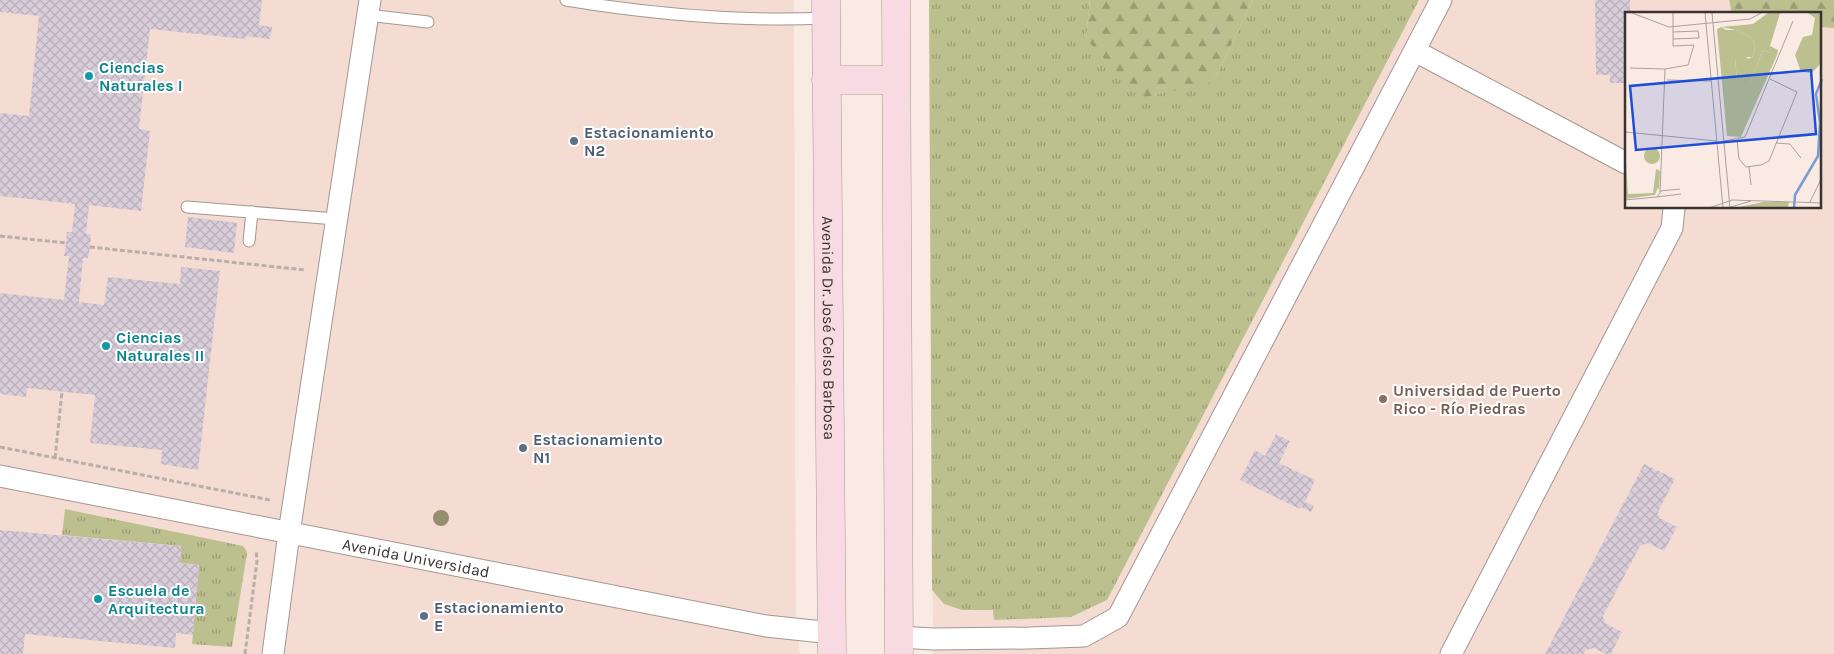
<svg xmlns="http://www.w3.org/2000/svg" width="1834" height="654" font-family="Karla,sans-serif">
	<defs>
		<pattern id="grass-tufts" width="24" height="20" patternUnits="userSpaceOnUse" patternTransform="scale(1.25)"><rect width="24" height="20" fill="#bcc08e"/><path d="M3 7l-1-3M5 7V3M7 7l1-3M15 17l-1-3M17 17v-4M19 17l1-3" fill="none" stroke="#9a9d74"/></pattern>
		<pattern id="forest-firs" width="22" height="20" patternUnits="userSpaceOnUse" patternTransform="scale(1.25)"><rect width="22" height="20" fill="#bcc08e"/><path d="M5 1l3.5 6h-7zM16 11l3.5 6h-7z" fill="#9a9d74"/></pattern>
		<pattern id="building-cross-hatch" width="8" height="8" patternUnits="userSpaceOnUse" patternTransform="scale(1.25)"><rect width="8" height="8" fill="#d8cdd9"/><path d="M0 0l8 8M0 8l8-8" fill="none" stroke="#bab0bb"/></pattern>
	</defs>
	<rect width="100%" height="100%" fill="#faeae4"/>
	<g fill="#f4dcd3" fill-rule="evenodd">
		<polygon points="0,0 794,0 796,629 800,654 0,654"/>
		<path d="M929,0h905v654h-901zM1626,14h194v194h-194z"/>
	</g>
	<g fill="url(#grass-tufts)">
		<polygon points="929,0 1090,0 1086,39 1213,82 1253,0 1419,0 1107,600 1071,617 994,620 993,610 962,610 944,604 932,590"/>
		<polygon points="65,509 243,546 246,550 247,553 232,647 192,644 199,565 180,563 181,546 62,535"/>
	</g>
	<g fill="url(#forest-firs)">
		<polygon points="1090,0 1253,0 1213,82 1141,98 1086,39"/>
		<polygon points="1729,0 1834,0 1834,28 1820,27 1820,14 1732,14"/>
	</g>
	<g fill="url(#building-cross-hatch)">
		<polygon points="0,0 262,0 259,25 272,27 270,39 246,36 246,39 150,29 139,129 150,131 141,211 89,205 86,234 91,234 90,247 88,258 83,258 79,302 104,305 108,277 180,284 181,267 220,271 198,470 161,464 162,450 90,443 95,395 27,388 26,397 0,394 0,293 64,300 69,256 64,256 66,243 67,232 72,232 75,204 0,196 0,113 29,116 39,16 0,12"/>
		<polygon points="1595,0 1630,0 1630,14 1626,14 1626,83 1610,83 1610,75 1596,75"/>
		<polygon points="188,217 237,223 234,253 185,247"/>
		<polygon points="1276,434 1290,441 1279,463 1315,480 1305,502 1314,506 1311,512 1301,507 1300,509 1240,480 1255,450 1265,456"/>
		<polygon points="1644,464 1675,479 1658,512 1659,518 1677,527 1664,551 1648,543 1640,546 1603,616 1605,623 1622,632 1611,654 1606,654 1594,648 1586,650 1583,654 1545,654"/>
		<polygon points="0,530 181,546 180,563 199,565 193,635 176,633 175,648 25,634 23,654 0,654"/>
	</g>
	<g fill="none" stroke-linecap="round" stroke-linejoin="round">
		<defs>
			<g id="service">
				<path d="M566,0c85,14 173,22 260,18"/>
				<polyline points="367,15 428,22"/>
				<polyline points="187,207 336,219"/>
				<polyline points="249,241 252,212"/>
			</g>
			<g id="minor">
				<polyline points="1415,51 1626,163"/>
				<path id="s1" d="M0,476l766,150 66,7"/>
				<polyline points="899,637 933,639 1029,638 1084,636 1118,617 1441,0"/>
				<polyline points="273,654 289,533 370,0"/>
				<polyline points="1451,654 1672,228 1674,208"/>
			</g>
			<g id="secondary">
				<path id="s2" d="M826,0l6,654"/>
				<polyline points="896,0 899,654"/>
				<polyline points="826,80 896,80"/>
			</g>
		</defs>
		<use href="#service" stroke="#a59690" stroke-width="13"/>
		<use href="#minor" stroke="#a59690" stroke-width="23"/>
		<use href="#secondary" stroke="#a59690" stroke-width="29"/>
		<g stroke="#baaea9" stroke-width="3" stroke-dasharray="5 2.5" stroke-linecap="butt">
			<polyline points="0,236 66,243"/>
			<polyline points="90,247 305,270"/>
			<polyline points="0,447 270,500"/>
			<polyline points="55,458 62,392"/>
			<polyline points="245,654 257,561 256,550"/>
		</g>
		<use href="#service" stroke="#fff" stroke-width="11"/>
		<use href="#minor" stroke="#fff" stroke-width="21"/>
		<use href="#secondary" stroke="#f8dae2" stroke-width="28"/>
	</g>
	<circle fill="#958f70" cx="441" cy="518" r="8"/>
	<g fill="#0f9aa8" stroke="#fff" stroke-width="2">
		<circle cx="89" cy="76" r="5"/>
		<circle cx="106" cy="346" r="5"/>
		<circle cx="98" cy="599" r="5"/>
	</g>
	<g fill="#5c6f8a" stroke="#fff" stroke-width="2">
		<circle cx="574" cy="141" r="5"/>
		<circle cx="523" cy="448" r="5"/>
		<circle cx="424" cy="616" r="5"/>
	</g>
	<circle fill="#8d6e63" stroke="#fff" stroke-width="2" cx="1383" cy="399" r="5"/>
	<g text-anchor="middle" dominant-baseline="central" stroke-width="4" stroke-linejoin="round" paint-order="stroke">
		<g font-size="16" font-weight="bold" fill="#0d838f" stroke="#fff" text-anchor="start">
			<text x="99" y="67">Ciencias<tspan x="99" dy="18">Naturales I</tspan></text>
			<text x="116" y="337">Ciencias<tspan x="116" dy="18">Naturales II</tspan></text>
			<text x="108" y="590">Escuela de<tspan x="108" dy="18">Arquitectura</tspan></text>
		</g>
		<g font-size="16" font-weight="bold" fill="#4e5e75" stroke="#fff" text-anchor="start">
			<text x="584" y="132">Estacionamiento<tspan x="584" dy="18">N2</tspan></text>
			<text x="533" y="439">Estacionamiento<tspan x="533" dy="18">N1</tspan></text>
			<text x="434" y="607">Estacionamiento<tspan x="434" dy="18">E</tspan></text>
		</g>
		<g font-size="16" fill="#383230" stroke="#fff">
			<text stroke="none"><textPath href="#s2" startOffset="328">Avenida Dr. José Celso Barbosa</textPath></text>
			<text stroke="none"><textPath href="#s1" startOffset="424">Avenida Universidad</textPath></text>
		</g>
		<g font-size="16" font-weight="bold" fill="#785e54" stroke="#fff" text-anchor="start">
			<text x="1393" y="390">Universidad de Puerto<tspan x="1393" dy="18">Rico - Río Piedras</tspan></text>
		</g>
	</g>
	<g transform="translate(1625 12)">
		<rect width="196" height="196" fill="#faeae4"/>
		<path d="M96,15l5,3h10l17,9 2,13 -3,5 -17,1 2,22 13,3 13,-33 14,5 -36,82 -14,-1 -10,-107zM19 144a8 8 0 1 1 16 0a8 8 0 1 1-16 0ZM1,151l2,31 25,-1 3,-24 4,2 -1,20 -1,-4 -3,8 -30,4z" fill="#bcc08e"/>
		<path d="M143,1h12l-10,33 8,4 -1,5 -14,-5 -13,33 -7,3 -6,-6 -2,-22 7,-4 6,5 4,-2 3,-5 -2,-13 -17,-9 -15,-3 32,-3zM183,1h13v50l-9,10 -11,-1 -6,-17 8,-18 9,-2 3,-17z" fill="#bcc08e"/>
		<path d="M138,190h26l-1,6h-54z" fill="#bcc08e"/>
		<path fill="none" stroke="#7b9cd0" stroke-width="2.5" d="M169,196l1,-13 23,-39 2,-33 -4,-29 6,-15"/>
		<path fill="none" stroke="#aca09c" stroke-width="1" d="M7,1l37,14 81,-8 11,-6M80,1l18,195M87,1l18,195M48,20l25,-1 1,7 -26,1M5,56l35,1 23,-4 6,-20 -21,1v-33M42,68l44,1M0,120l92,9M112,128l2,19 7,8 15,-2 8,-4 28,-69 -27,-13M99,129l21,-4 48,-116M151,131l14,1 11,14M124,155l2,18M35,179l20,-2M32,185l24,-3M0,188l32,-3 3,-4 5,-124M185,190l12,-25M84,196l23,-8 90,3M102,196l24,-7"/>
		<path fill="#1d4ed8" fill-opacity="0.15" stroke="#1d4ed8" stroke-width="2.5" d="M186,58l5,64 -180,16 -6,-64z"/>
		<rect width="196" height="196" fill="none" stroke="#383230" stroke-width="2.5"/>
	</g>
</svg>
